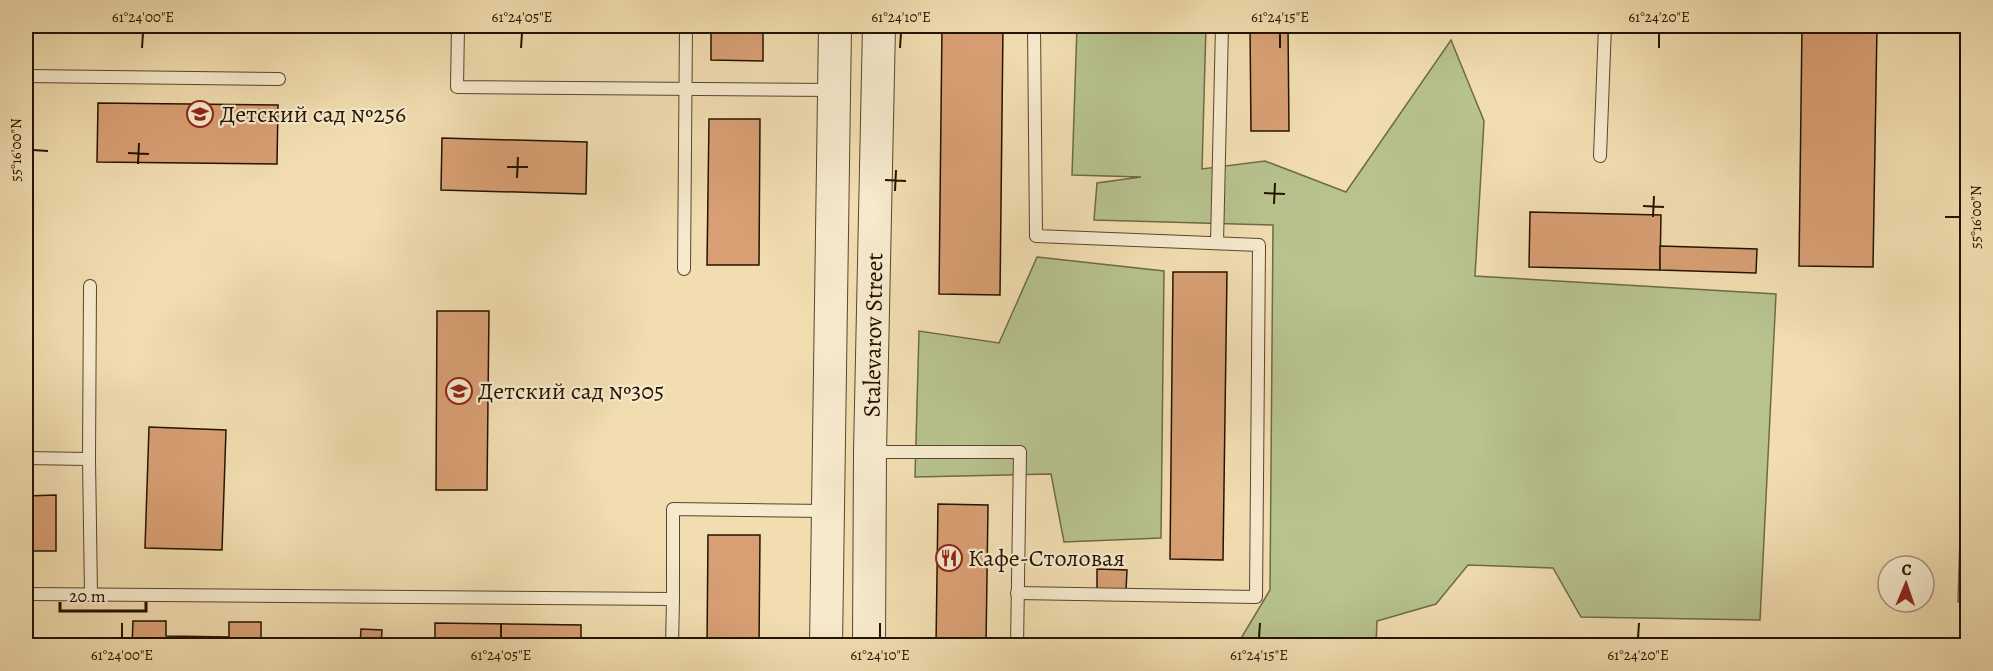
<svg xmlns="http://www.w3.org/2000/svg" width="1993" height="671" font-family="Alegreya,serif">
	<rect width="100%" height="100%" fill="#f1ddb0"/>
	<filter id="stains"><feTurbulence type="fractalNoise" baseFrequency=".00333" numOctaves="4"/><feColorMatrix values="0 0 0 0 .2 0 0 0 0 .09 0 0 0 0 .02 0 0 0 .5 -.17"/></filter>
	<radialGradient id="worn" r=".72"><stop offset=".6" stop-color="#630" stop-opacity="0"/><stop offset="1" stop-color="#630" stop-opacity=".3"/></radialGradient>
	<g fill="#b7c28d" stroke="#6e6a47" stroke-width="1.5">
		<polygon points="1077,26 1206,26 1202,169 1265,161 1346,192 1451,40 1484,121 1475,276 1776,294 1760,620 1581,617 1553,568 1468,565 1436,604 1377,621 1376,645 1237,645 1270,590 1273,225 1094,220 1097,183 1141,177 1072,175"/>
		<polygon points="1037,257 1164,271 1161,538 1064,542 1051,474 915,477 919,331 999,343"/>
		<polygon points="1967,318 1968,602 1958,602"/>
	</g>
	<g fill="#d89f74" stroke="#241301" stroke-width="1.5">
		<polygon points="711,26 763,26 763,61 711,60"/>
		<polygon points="942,26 1003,26 1000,295 939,294"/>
		<polygon points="1250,26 1288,26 1289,131 1251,131"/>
		<polygon points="1802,26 1877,26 1873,267 1799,266"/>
		<polygon points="98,103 278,105 277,164 97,162"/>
		<polygon points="709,119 760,119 759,265 707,265"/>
		<polygon points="442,138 587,142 586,194 441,190"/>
		<polygon points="1530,212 1661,215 1660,270 1529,267"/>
		<polygon points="1660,246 1757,249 1756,273 1660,270"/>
		<polygon points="1173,272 1227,272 1223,560 1170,559"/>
		<polygon points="437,311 489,311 487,490 436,490"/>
		<polygon points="149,427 226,430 222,550 145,548"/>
		<polygon points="56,495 56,551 26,551 26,496"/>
		<polygon points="938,504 988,505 986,646 936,646"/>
		<polygon points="708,535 760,535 759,646 707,646"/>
		<polygon points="1097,569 1127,570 1126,590 1097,589"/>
		<polygon points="133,621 166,621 166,636 229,637 229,622 261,622 261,646 132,646"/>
		<polygon points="435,623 581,625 581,646 435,646"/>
		<polygon points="361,629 382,630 381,646 360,646"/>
	</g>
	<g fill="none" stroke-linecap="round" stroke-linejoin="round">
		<defs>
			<g id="service">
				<polyline points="458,26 457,87 833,90"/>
				<polyline points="26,76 279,79"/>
				<polyline points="1600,156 1605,26"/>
				<polyline points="1217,243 1222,26"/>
				<polyline points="684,269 686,26"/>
				<polyline points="870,452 1020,452 1017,646"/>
				<polyline points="26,458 89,459 91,595"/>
				<polyline points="89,459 90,286"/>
				<polyline points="1017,593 1256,597 1259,245 1036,236 1034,26"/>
				<polyline points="26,594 673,599 673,509 826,511"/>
				<polyline points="672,646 673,599"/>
			</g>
			<g id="tertiary">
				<polyline points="826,646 835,26"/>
				<polyline points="869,646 870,452 879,26"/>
			</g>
		</defs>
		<use href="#service" stroke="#57462d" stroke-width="14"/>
		<use href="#tertiary" stroke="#57462d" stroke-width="34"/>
		<use href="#service" stroke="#f6e9cc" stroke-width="12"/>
		<use href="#tertiary" stroke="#f6e9cc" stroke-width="32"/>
	</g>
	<path fill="none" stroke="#241301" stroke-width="2" d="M142,48l1,-15M521,48l1,-15M900,48l1,-15M1280,48v-15M1659,48v-15M33,150l15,1M128,153l21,1M138,164l1,-21M507,167h21M517,178l1,-21M885,180l21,1M895,191l1,-21M1264,193l21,1M1274,204l1,-21M1643,206l21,1M1653,217l1,-21M1945,217h15M122,638v-15M501,638v-15M880,638v-15M1259,638l1,-15M1638,638l1,-15"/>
	<defs>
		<symbol id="school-ring" viewBox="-11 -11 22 22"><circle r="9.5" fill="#f6e9cc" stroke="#8f2418" stroke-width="1.5"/><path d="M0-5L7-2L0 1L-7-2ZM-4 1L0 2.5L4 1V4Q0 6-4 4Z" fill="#8f2418"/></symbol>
		<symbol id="restaurant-ring" viewBox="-11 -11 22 22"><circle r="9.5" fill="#f6e9cc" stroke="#8f2418" stroke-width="1.5"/><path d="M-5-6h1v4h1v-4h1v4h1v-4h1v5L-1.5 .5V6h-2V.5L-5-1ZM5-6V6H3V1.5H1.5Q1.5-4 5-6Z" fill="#8f2418"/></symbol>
	</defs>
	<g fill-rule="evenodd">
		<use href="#school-ring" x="185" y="99" width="30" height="30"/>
		<use href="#school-ring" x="444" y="376" width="30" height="30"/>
		<use href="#restaurant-ring" x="934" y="543" width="30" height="30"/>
	</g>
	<g text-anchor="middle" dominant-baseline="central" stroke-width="4.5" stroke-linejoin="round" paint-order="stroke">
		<g font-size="24" fill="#241301" stroke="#f6e9cc" text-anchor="start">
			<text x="220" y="114">Детский сад №256</text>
			<text x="478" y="391">Детский сад №305</text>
			<text x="968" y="558">Кафе-Столовая</text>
		</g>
		<g font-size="24" fill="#241301" stroke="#f6e9cc">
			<text transform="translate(873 335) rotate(-89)">Stalevarov Street</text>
		</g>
	</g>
	<rect width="1993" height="671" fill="none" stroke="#f1ddb0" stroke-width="66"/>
	<g transform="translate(1906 584) rotate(2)"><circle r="28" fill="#f6e9cc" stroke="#a2937b" stroke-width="1.5"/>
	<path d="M0-4.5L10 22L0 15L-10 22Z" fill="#8f2418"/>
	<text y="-9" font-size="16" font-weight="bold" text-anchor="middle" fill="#241301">С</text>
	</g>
	<path d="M60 602v9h86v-9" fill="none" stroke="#241301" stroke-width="3"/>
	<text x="69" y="602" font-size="18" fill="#241301" stroke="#f6e9cc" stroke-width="4.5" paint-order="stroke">20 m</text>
	<rect x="33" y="33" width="1927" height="605" fill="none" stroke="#241301" stroke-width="2"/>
	<g font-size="15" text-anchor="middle" fill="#241301">
		<text x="143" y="22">61°24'00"E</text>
		<text x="522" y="22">61°24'05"E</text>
		<text x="901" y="22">61°24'10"E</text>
		<text x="1280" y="22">61°24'15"E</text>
		<text x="1659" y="22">61°24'20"E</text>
		<text transform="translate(16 150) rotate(-90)" y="5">55°16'00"N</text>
		<text transform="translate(1976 217) rotate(-90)" y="5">55°16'00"N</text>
		<text x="122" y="660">61°24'00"E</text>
		<text x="501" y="660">61°24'05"E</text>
		<text x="880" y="660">61°24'10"E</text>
		<text x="1259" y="660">61°24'15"E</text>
		<text x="1638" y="660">61°24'20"E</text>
	</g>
	<rect width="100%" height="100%" filter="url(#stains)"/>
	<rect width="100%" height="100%" fill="url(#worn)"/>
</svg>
